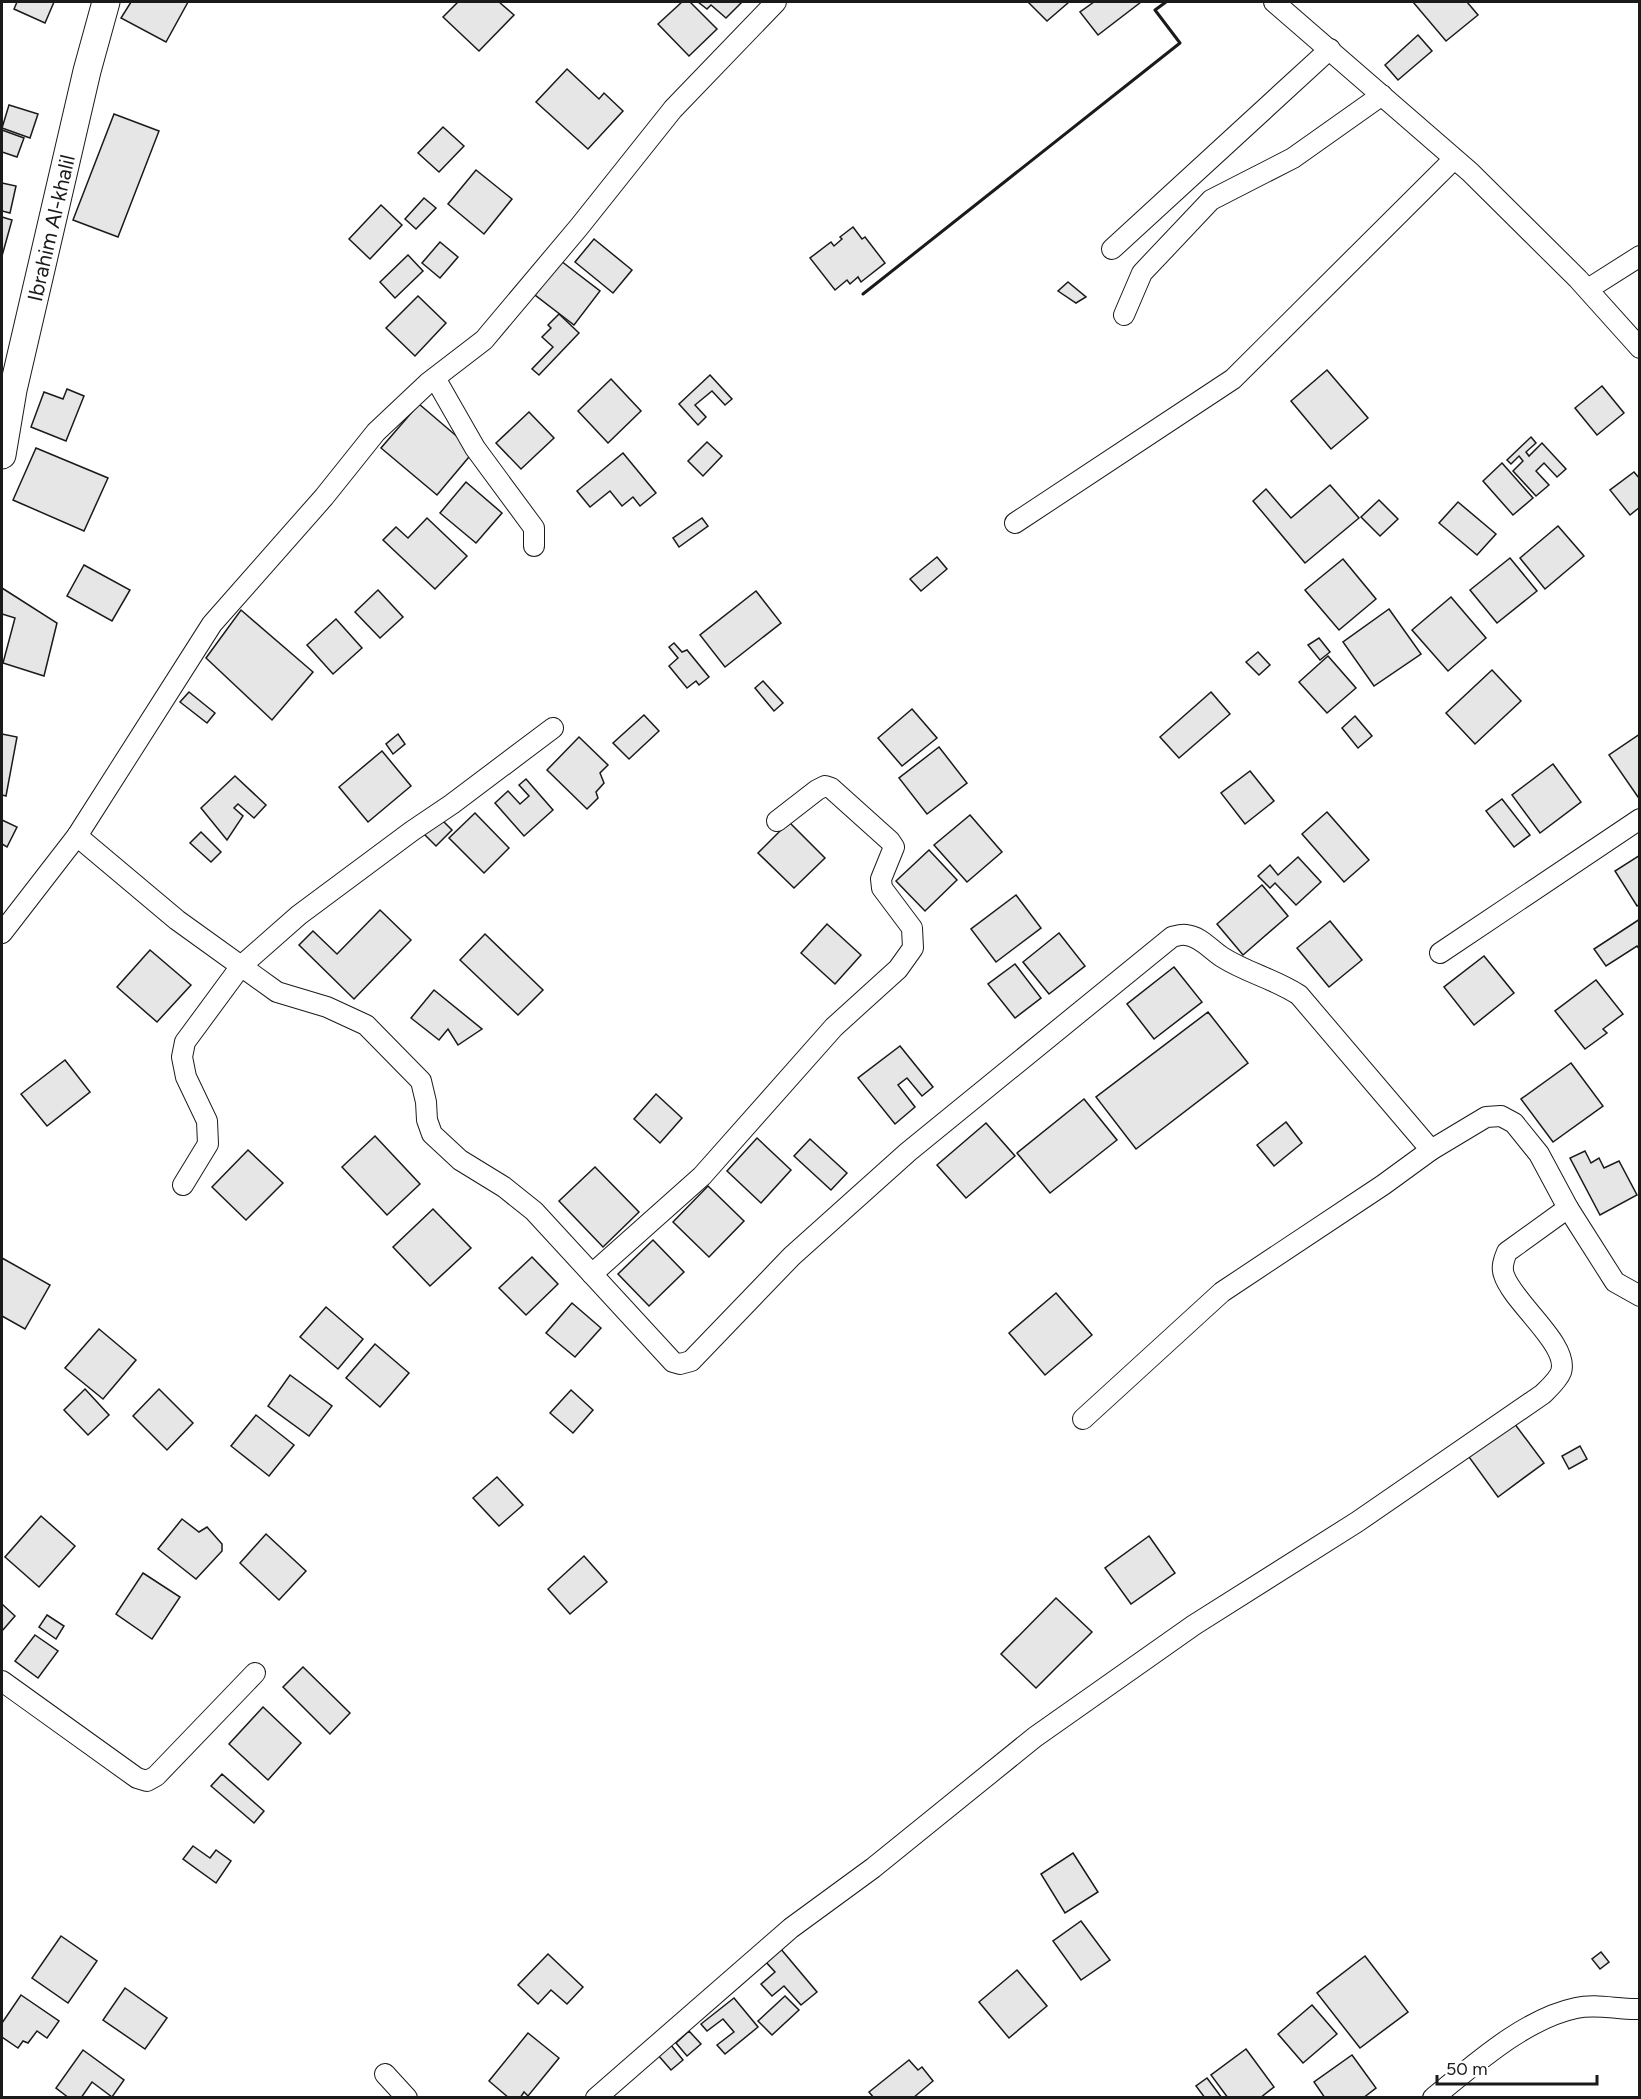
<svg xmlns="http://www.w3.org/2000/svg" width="1641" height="2099" font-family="Figtree,sans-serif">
	<rect width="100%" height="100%" fill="#fff"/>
	<g fill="#e6e6e6" stroke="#1a1a1a" stroke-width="1.5">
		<polygon points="17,2 54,2 45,23 14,9"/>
		<polygon points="131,2 188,2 166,42 121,18"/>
		<polygon points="458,2 499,2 514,15 479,51 443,17"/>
		<polygon points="682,2 690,2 717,29 689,56 658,24"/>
		<polygon points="698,2 742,2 726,18 711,5 707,9"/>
		<polygon points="1028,2 1069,2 1047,21"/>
		<polygon points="1094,2 1141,2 1098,35 1080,12"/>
		<polygon points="1413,2 1467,2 1478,15 1446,41"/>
		<polygon points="1418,35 1432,51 1398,80 1385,65"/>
		<polygon points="567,69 599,99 604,93 623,111 588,149 536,102"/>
		<polygon points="9,105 38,114 30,138 2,128"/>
		<polygon points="114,114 159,131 118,237 73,220"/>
		<polygon points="443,127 464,146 439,172 418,153"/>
		<polygon points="2,130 24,138 17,157 2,152"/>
		<polygon points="476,170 512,199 484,234 448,204"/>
		<polygon points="2,183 16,186 10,213 2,211"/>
		<polygon points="424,198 436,208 416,229 405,219"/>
		<polygon points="381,205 402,225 370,259 349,239"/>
		<polygon points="2,217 12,220 2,256"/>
		<polygon points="853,227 862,239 865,237 885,263 861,282 858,277 850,284 847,280 835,290 810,258 831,242 834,246 842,239 840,237"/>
		<polygon points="594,239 632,270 613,293 575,262"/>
		<polygon points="440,242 458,257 440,278 422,263"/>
		<polygon points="408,255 423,271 395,298 380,282"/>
		<polygon points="561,261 600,291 574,325 535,295"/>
		<polygon points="1068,282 1086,297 1076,303 1058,291"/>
		<polygon points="418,296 446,323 415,356 386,328"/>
		<polygon points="559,314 579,333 539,375 532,369 553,347 542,337 551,328 548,325"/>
		<polygon points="1327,370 1368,418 1331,449 1291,401"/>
		<polygon points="710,375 732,399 725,405 712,391 695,405 706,417 698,425 679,404"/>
		<polygon points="611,379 641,411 608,443 578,411"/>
		<polygon points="1602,386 1624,413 1597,435 1575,408"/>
		<polygon points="67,389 84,396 66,441 31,427 44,392 63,399"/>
		<polygon points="419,404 474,451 437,495 381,448"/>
		<polygon points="529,412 554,438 521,469 496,443"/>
		<polygon points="1531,437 1536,443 1526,452 1529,456 1542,443 1566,469 1557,477 1544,463 1536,471 1549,485 1536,496 1513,471 1523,461 1519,456 1511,464 1507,460"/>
		<polygon points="707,442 722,456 703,476 688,461"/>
		<polygon points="36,448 108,478 84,531 13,500"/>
		<polygon points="623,453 656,493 640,506 633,497 622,506 610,491 590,507 577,491"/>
		<polygon points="1502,463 1533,498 1513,515 1483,481"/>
		<polygon points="1634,472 1640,479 1640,507 1630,515 1610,490"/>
		<polygon points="466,482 502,513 476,543 440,513"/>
		<polygon points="1330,485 1359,518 1305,563 1253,501 1266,489 1291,518"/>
		<polygon points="1379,500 1398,519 1380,536 1361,517"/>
		<polygon points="1458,502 1496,534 1477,555 1439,523"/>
		<polygon points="427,518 467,556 435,589 383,540 396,527 408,538"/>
		<polygon points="702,518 708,526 679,547 673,538"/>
		<polygon points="1558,526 1584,556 1545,589 1520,558"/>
		<polygon points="937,557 947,569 921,591 910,579"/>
		<polygon points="1510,558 1537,591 1497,623 1470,590"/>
		<polygon points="1343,559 1376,599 1339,630 1305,590"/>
		<polygon points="84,565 130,590 112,621 67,596"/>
		<polygon points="2,588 57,623 44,676 3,663 15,618 2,614"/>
		<polygon points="378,590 403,617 380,638 355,612"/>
		<polygon points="756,591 781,623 725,667 700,635"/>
		<polygon points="1451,597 1486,638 1448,671 1412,630"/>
		<polygon points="1389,609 1421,654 1374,686 1343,642"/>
		<polygon points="241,610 313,672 272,720 206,658"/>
		<polygon points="336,619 362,648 333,674 307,645"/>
		<polygon points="1319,638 1330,652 1320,660 1308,645"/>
		<polygon points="674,643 682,652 687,650 709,677 699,685 696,681 687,688 669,666 678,658 669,647"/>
		<polygon points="1258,652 1270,665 1259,675 1246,662"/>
		<polygon points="1328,656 1356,688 1327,713 1299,682"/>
		<polygon points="1492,670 1521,701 1475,744 1446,713"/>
		<polygon points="763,681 783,703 774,711 755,688"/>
		<polygon points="189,692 215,713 207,723 180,702"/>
		<polygon points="1211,692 1230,714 1179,758 1160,737"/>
		<polygon points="912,709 937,738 902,766 878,738"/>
		<polygon points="644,715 659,731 629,759 613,743"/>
		<polygon points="1355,716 1372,736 1358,748 1342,728"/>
		<polygon points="2,734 17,737 6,796 2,795"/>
		<polygon points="398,734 405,744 393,754 386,744"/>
		<polygon points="1640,734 1640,796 1638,797 1609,755"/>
		<polygon points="579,737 608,765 600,773 604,783 596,792 598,798 587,809 547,770"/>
		<polygon points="939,747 967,783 927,814 899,778"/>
		<polygon points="382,751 411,786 368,822 339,787"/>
		<polygon points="1553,764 1581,802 1540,833 1512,795"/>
		<polygon points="1250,771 1274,801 1245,824 1221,793"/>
		<polygon points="235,776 266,805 254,818 238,804 234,808 243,816 227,840 201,808"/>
		<polygon points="526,779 553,810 524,836 495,803 508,791 520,804 529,796 519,785"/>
		<polygon points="1502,799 1530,835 1514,847 1486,811"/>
		<polygon points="1327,812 1369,860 1344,882 1302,834"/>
		<polygon points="475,813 509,848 484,873 449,838"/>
		<polygon points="970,815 1002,852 967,882 934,845"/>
		<polygon points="439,817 452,830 436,846 423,833"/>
		<polygon points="2,820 17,827 7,847 2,844"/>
		<polygon points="789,822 825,858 794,888 758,853"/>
		<polygon points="201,832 221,852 211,862 190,843"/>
		<polygon points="929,850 957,880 925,911 896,881"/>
		<polygon points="1640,855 1640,904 1637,906 1615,871"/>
		<polygon points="1298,857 1321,882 1296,905 1275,883 1270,888 1258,876 1270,865 1278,875"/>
		<polygon points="1262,885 1288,916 1243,955 1217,924"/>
		<polygon points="1016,895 1041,928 996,962 971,929"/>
		<polygon points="380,910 411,940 354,999 299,945 313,931 337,954"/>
		<polygon points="1640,919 1640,950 1637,946 1606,966 1594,949"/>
		<polygon points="1330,921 1362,960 1329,987 1297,948"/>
		<polygon points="827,924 861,955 835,984 801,953"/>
		<polygon points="1059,933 1085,966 1049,994 1023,962"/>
		<polygon points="485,934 543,990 518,1015 460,960"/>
		<polygon points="150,950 191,985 157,1022 117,987"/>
		<polygon points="1484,956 1514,993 1474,1025 1444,987"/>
		<polygon points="1015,964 1041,998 1015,1018 988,984"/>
		<polygon points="1174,967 1202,1002 1154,1039 1127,1004"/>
		<polygon points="1596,980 1623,1014 1603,1029 1607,1033 1585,1049 1555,1011"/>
		<polygon points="434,990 482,1029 458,1045 448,1029 439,1040 411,1018"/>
		<polygon points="1208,1012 1248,1063 1136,1149 1096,1097"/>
		<polygon points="900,1046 933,1087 922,1096 907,1078 898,1085 915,1107 895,1124 858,1078"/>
		<polygon points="65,1060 90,1092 47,1126 21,1094"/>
		<polygon points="1571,1063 1603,1106 1553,1142 1521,1099"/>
		<polygon points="656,1094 682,1118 660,1143 634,1119"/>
		<polygon points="1084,1099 1117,1140 1050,1193 1017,1153"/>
		<polygon points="1286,1122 1302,1143 1274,1166 1257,1145"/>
		<polygon points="986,1123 1015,1156 966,1198 937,1165"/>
		<polygon points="375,1136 420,1184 387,1215 342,1167"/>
		<polygon points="757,1138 791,1170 761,1203 727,1171"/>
		<polygon points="810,1139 847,1173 831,1190 794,1156"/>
		<polygon points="248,1150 283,1183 246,1220 212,1187"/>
		<polygon points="1585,1151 1591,1163 1599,1158 1604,1168 1619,1161 1637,1195 1600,1215 1570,1158"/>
		<polygon points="595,1167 639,1212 603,1247 559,1201"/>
		<polygon points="708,1186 744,1221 709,1257 673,1222"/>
		<polygon points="433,1209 471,1248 430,1286 393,1247"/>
		<polygon points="653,1240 684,1272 649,1306 618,1274"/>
		<polygon points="532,1257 558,1284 526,1315 499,1288"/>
		<polygon points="2,1258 50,1285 25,1329 2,1316"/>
		<polygon points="1056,1293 1092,1335 1045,1375 1009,1333"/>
		<polygon points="572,1303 601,1328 575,1357 546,1333"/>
		<polygon points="326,1307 363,1339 338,1369 300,1337"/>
		<polygon points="99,1329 136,1360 103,1399 65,1368"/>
		<polygon points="375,1344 409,1373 380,1407 346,1378"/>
		<polygon points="290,1375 332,1406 309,1436 268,1406"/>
		<polygon points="85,1389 109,1415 88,1435 64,1410"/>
		<polygon points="159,1389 193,1423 167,1450 133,1416"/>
		<polygon points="571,1390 593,1410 573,1433 550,1413"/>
		<polygon points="256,1415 294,1445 269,1476 231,1446"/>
		<polygon points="1514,1423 1544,1463 1498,1497 1469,1457"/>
		<polygon points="1580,1446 1587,1459 1569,1469 1562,1456"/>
		<polygon points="497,1477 523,1505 499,1526 473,1498"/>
		<polygon points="41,1516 75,1546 39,1587 5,1557"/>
		<polygon points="182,1519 199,1532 207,1527 222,1544 222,1551 196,1579 158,1549"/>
		<polygon points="266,1534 306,1571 279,1600 240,1563"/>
		<polygon points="1149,1536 1175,1573 1131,1604 1105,1568"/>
		<polygon points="584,1556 607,1582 570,1614 548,1589"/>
		<polygon points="143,1573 180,1597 152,1639 116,1614"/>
		<polygon points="1056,1598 1092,1632 1036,1688 1001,1654"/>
		<polygon points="2,1604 15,1616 2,1631"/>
		<polygon points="47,1615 64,1626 56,1639 39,1627"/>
		<polygon points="35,1635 58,1651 38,1678 15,1661"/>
		<polygon points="303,1667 350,1713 330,1734 283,1687"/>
		<polygon points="263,1707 301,1743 268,1780 229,1744"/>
		<polygon points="222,1774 264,1811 254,1823 211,1786"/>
		<polygon points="193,1846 210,1858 216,1850 231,1861 216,1883 183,1859"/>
		<polygon points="1073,1853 1098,1892 1065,1913 1041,1874"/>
		<polygon points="1081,1921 1110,1960 1081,1980 1053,1941"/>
		<polygon points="61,1936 97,1961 68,2003 32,1978"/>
		<polygon points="780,1948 817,1992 801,2005 784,1986 772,1996 761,1984 775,1972 765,1961"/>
		<polygon points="1601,1952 1609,1962 1600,1969 1592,1959"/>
		<polygon points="548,1954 583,1987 567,2004 551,1990 538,2004 518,1985"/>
		<polygon points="1365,1956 1408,2012 1360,2048 1317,1993"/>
		<polygon points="1017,1970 1047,2006 1009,2038 979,2002"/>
		<polygon points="125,1988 167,2018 145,2049 103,2020"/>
		<polygon points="21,1995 59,2021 47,2038 37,2031 28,2043 23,2041 18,2048 2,2037 2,2023"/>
		<polygon points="785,1996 799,2010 772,2035 758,2021"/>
		<polygon points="734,1998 758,2027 725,2054 717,2045 734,2032 723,2019 707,2031 701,2024"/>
		<polygon points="1312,2005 1337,2034 1303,2063 1278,2034"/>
		<polygon points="689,2031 701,2044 687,2056 676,2043"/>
		<polygon points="528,2033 559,2058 528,2096 524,2092 520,2098 509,2098 489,2081"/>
		<polygon points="670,2044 683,2060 671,2070 658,2055"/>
		<polygon points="1246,2049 1274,2087 1260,2098 1228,2098 1211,2075"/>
		<polygon points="83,2050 124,2080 112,2097 92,2082 81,2098 69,2098 56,2088"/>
		<polygon points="1352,2055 1376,2088 1363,2098 1325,2098 1314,2082"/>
		<polygon points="909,2060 918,2070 922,2067 933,2081 913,2098 874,2098 869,2092"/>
		<polygon points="1207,2078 1222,2098 1205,2098 1196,2086"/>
	</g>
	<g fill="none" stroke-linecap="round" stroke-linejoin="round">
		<defs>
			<g id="street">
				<polyline points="1274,2 1470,172 1578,279 1640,348"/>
				<polyline points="1112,249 1330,49"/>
				<polyline points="1588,289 1640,256"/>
				<polyline points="1124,315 1142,273 1211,200 1293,158 1382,95"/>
				<polyline points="435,378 475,448 534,528 534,546"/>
				<polyline points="1015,523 1233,379 1454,159"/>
				<path d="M77,836l100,84 100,72 50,15 39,18 55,56 5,21 1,18 5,14 28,26 44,27 30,24 139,151 7,2 11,-3 101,-105 116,-104 264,-215c4,-1 10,-3 14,-2 14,1 25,15 36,22 25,16 53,22 77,38l132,155 55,-33 15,-1 13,7 25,31 29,54 47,74 25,14"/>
				<polyline points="2,933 77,836 212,624 324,497 376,432 428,383 484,340 579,227 673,109 776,2"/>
				<polyline points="1440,953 1640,819"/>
				<polyline points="183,1185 208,1144 207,1121 186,1077 182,1057 185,1042 241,966 299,915 412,831 452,804 553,728"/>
				<polyline points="592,1274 702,1176 834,1027 898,969 913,948 912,928 882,888 881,879 894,847 890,841 831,788 825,786 817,790 777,821"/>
				<polyline points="1083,1419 1222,1292 1383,1185 1431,1150"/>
				<polyline points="2,1681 137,1778 147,1781 156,1776 255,1673"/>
				<polyline points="385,2074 407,2098"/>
				<path d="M596,2098l195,-170 82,-60 162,-131 159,-112 163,-103 186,-128c6,-6 15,-14 18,-22 9,-27 -48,-69 -57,-97 -3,-8 0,-16 3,-23l61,-44"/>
				<path d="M1433,2098c41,-33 91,-79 143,-90 21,-5 42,2 64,1"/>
			</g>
			<polyline id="secondary" points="2,455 13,390 87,71 106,2"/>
		</defs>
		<use href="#street" stroke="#1a1a1a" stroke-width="22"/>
		<use href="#secondary" stroke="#1a1a1a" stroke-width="29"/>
		<use href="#street" stroke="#fff" stroke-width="20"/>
		<use href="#secondary" stroke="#fff" stroke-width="27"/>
		<polyline stroke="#1a1a1a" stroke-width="3" points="863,294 1180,43 1155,10 1166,2"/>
	</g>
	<g text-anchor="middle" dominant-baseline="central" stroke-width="4.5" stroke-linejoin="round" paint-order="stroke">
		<g font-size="21" fill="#1a1a1a" stroke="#fff">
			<text transform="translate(51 228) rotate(-77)">Ibrahim Al-khalil</text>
		</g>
	</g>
	<rect width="1641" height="2099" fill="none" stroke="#1a1a1a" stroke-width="6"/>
	<path d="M1437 2075v9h160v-9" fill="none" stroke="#1a1a1a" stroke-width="3"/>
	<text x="1446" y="2075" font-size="18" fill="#1a1a1a" stroke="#ffffff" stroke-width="4.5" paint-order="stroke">50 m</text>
</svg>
